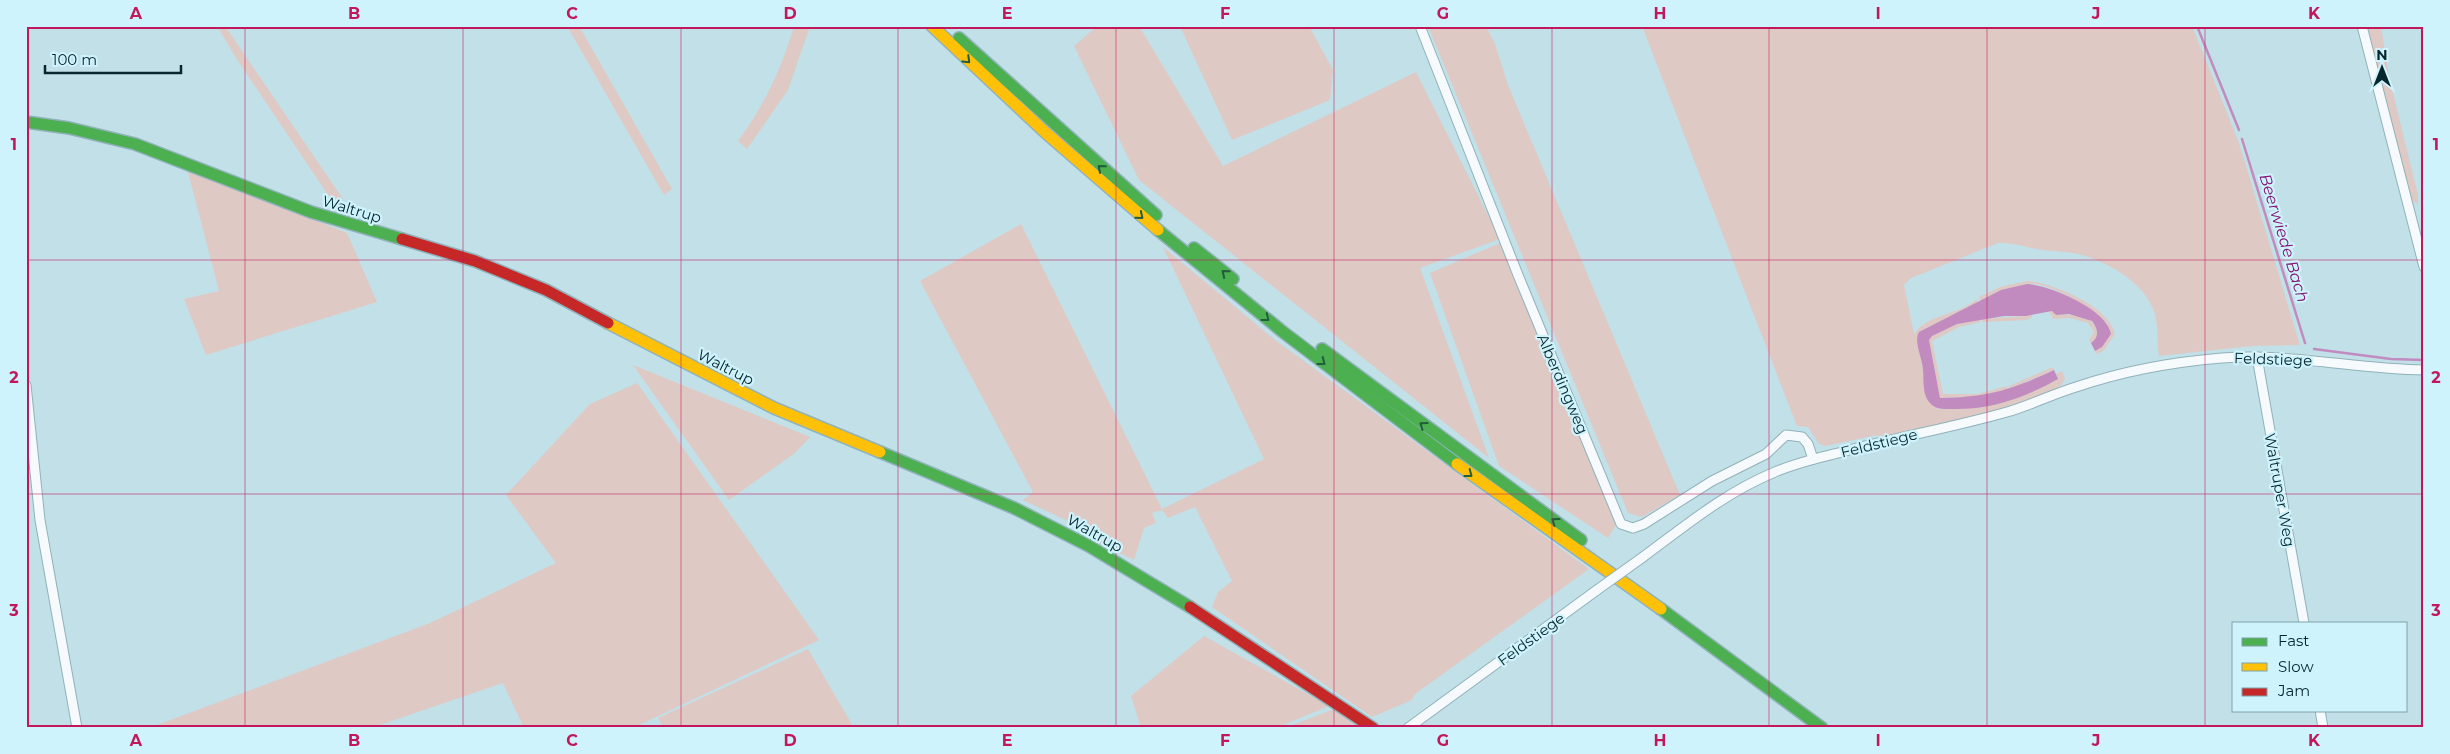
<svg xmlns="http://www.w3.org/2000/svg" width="2450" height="754" font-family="Montserrat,sans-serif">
	<rect width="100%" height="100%" fill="#c2e0e8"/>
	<g fill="#dec9c4">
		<polygon points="217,26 225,26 343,199 336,202 328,195 236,58"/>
		<polygon points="567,26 579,26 672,189 664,195"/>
		<path d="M794,26h16l-22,64 -41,59 -9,-8c26,-35 44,-73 56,-115z"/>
		<polygon points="1097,26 1139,26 1223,166 1416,72 1500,239 1420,268 1489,458 1139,180 1074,46"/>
		<polygon points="1180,26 1309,26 1333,70 1330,100 1232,140"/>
		<polygon points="1428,26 1486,26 1495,44 1508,85 1680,495 1642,517 1628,513"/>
		<path d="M1642,26h550l47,117 61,202 -48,1 -93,10c-2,-13 -1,-30 -4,-42 -9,-31 -48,-53 -77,-60 -12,-3 -23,-2 -35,-4 -16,-2 -28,-8 -45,-7l-87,35 -7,7 10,49c13,-20 45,-19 63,-35l1,3c-10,13 -46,18 -61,34l7,35 14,38c52,1 74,-8 120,-30l-2,-5 6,-3 3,8c-10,27 -153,52 -184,59l-4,-3 -51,11 -7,-2 -11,-17 -11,-1z"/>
		<polygon points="2366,26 2381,26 2389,77 2418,195 2418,204 2412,201 2408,191"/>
		<polygon points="187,168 347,233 377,302 206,355 184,299 219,291"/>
		<polygon points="1021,224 1162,509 1264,459 1163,247 1275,340 1589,569 1415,694 1412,700 1372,717 1212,607 1218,592 1232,581 1195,507 1168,518 1162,510 1152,513 1156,523 1144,528 1134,560 1093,540 1074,524 1023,500 1033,492 920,281"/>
		<polygon points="1500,243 1617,523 1608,538 1499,466 1430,273"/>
		<path d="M2027,281c25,1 83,26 88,53l-11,16 -7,4 -2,-3 7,-4 6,-23c-16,-15 -58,-43 -81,-40 -16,3 -33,12 -47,17l-1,-4 21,-10z"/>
		<path d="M2049,311l6,1 1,3c15,-1 44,0 41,22l-6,6 -2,-3 5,-8 -6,-9 -19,-5 -16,1z"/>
		<polygon points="2032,314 2032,317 2027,320 1983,322 1982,319 2026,316"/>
		<path d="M1980,319l1,3 -22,5 -27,14 11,53h35l29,-8 1,4 -29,7 -39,1 -11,-58c8,-12 38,-19 51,-21z"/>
		<polygon points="633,365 810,437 795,453 729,500"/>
		<polygon points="2053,367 2054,370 2009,389 2009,386"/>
		<polygon points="637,383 819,640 633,728 524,728 503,683 371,728 149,728 430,623 556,563 506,495 590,404"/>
		<polygon points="1204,636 1329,706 1276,728 1141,728 1131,696"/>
		<polygon points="808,649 854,728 664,728 658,718"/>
		<polygon points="1334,709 1362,728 1285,728"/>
	</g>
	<path fill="#c18bc0" d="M2027,284c22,1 80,25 84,50l-9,13 -7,4 -4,-8c9,-6 7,-14 1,-22l-23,-7 -13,1 -4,-4 -26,5h-22l-47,8 -25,12 -3,4 11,58c48,-1 71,-8 114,-28l4,9c-34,19 -68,31 -107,30 -7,0 -15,1 -21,-6 -8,-8 -6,-23 -7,-33 0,-10 -10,-29 -4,-38l82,-42z"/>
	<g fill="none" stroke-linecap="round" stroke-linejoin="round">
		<g stroke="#c18bc0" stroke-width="2.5">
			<polyline points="2197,26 2239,130"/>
			<polyline points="2242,139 2305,343"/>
			<polyline points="2314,349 2391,359 2424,360"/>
		</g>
		<defs>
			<g id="street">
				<polyline points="1420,26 1518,275 1621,524 1633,528 1644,524 1712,481 1766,454 1786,435 1802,437 1808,444 1813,459"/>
				<polyline points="2362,26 2424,267"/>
				<polyline points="2257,357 2304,623"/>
				<polyline points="26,385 40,520 77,728"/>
				<path d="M1643,557c42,-31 83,-65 132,-85 23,-10 47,-15 71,-21 53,-14 108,-24 161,-39 24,-7 46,-18 69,-25 47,-16 97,-25 146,-29 68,-5 134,11 202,12"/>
				<polyline points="2320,710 2323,728"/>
				<polyline points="1408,728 1597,590"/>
			</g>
			<g id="fast">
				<polyline points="959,38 1156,215"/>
				<polyline points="26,122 69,128 135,144 311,212 402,239"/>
				<polyline points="1158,230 1283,332 1457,464"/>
				<polyline points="1194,248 1233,279"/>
				<polyline points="1322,349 1581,540"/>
				<polyline points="880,452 1014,508 1089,546 1190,607"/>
				<polyline points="1661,609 1822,728"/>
			</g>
			<g id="slow">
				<polyline points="932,26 1046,133 1158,230"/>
				<polyline points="608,323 774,408 880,452"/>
				<polyline points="1457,464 1661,609"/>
			</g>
			<g id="jam">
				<polyline points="402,239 475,261 546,290 608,323"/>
				<polyline points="1190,607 1373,728"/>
			</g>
		</defs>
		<use href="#street" stroke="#90b2ba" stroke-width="11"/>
		<use href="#fast" stroke="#90b2ba" stroke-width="14"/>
		<use href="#slow" stroke="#90b2ba" stroke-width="14"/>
		<use href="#jam" stroke="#90b2ba" stroke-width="14"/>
		<use href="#street" stroke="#f6fafc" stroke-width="9"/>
		<use href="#fast" stroke="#4caf50" stroke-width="11"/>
		<use href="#slow" stroke="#ffc107" stroke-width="11"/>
		<use href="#jam" stroke="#c62828" stroke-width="11"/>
		<defs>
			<polyline id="street-bridge" points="1597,590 1643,557"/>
		</defs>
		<use href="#street-bridge" stroke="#90b2ba" stroke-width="11" stroke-linecap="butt"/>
		<use href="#street-bridge" stroke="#f6fafc" stroke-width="9"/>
	</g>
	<defs><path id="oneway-chevron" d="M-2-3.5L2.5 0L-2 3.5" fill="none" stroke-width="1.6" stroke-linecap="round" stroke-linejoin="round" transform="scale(1.25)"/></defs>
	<g stroke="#225d3c">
		<use href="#oneway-chevron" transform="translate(967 60) rotate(44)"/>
		<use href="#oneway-chevron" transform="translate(1101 168) rotate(-139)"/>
		<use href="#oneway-chevron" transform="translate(1140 216) rotate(40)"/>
		<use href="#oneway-chevron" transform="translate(1225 273) rotate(-141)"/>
		<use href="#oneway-chevron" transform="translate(1266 318) rotate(38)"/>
		<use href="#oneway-chevron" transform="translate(1322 362) rotate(38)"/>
		<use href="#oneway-chevron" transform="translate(1423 425) rotate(-144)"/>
		<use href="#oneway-chevron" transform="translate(1469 474) rotate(37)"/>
		<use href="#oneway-chevron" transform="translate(1555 521) rotate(-144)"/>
	</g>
	<path fill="none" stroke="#c2185b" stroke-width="1" stroke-opacity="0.55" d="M245,26v702M463,26v702M681,26v702M898,26v702M1116,26v702M1334,26v702M1552,26v702M1769,26v702M1987,26v702M2205,26v702M26,260h2398M26,494h2398"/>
	<g text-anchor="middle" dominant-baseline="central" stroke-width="4.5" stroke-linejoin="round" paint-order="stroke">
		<g font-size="15" fill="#06272e" stroke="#cff3fc">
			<text transform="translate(352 209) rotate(17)">Waltrup</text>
			<text transform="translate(2273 359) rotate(2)">Feldstiege</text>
			<text transform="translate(726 367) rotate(27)">Waltrup</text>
			<text transform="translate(1563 384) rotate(67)">Alberdingweg</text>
			<text transform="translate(1879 443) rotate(-14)">Feldstiege</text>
			<text transform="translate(2280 490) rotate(80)">Waltruper Weg</text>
			<text transform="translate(1095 533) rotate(29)">Waltrup</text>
			<text transform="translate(1531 639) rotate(-36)">Feldstiege</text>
		</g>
		<g font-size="16" font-style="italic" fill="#861376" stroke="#cff3fc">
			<text transform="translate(2284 238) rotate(73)">Beerwiede Bach</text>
		</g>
	</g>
	<rect width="2450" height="754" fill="none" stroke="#cff3fc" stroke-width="55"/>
	<rect x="2232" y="622" width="175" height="90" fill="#cff3fc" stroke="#7fa1aa"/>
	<rect x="2242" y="638" width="25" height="8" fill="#4caf50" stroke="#7fa1aa"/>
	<text x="2278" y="646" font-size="15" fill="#06272e">Fast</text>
	<rect x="2242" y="663" width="25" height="8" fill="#ffc107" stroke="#7fa1aa"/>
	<text x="2278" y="672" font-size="15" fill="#06272e">Slow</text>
	<rect x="2242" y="688" width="25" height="8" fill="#c62828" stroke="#7fa1aa"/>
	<text x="2278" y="696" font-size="15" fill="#06272e">Jam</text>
	<g transform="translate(2382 68)" stroke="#cff3fc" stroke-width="4" paint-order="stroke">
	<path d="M0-4L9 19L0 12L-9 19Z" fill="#06272e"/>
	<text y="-8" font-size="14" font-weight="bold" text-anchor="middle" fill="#06272e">N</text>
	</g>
	<path d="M45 65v8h136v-8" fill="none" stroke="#06272e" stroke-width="2.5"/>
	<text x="52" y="65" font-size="15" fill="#06272e" stroke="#cff3fc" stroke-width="4" paint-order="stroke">100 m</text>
	<rect x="28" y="28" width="2394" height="698" fill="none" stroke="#c2185b" stroke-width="2"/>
	<g font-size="16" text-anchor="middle" font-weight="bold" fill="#c2185b">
		<text x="136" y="19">A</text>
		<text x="354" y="19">B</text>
		<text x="572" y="19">C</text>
		<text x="790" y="19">D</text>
		<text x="1007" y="19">E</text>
		<text x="1225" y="19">F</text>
		<text x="1443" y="19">G</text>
		<text x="1660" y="19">H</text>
		<text x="1878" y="19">I</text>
		<text x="2096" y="19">J</text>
		<text x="2314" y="19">K</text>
		<text x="14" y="150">1</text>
		<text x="2436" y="150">1</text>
		<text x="14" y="383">2</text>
		<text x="2436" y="383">2</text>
		<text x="14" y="616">3</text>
		<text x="2436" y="616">3</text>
		<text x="136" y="746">A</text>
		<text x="354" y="746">B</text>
		<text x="572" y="746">C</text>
		<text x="790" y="746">D</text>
		<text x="1007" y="746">E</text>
		<text x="1225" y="746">F</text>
		<text x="1443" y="746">G</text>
		<text x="1660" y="746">H</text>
		<text x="1878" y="746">I</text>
		<text x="2096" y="746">J</text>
		<text x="2314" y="746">K</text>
	</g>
</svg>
